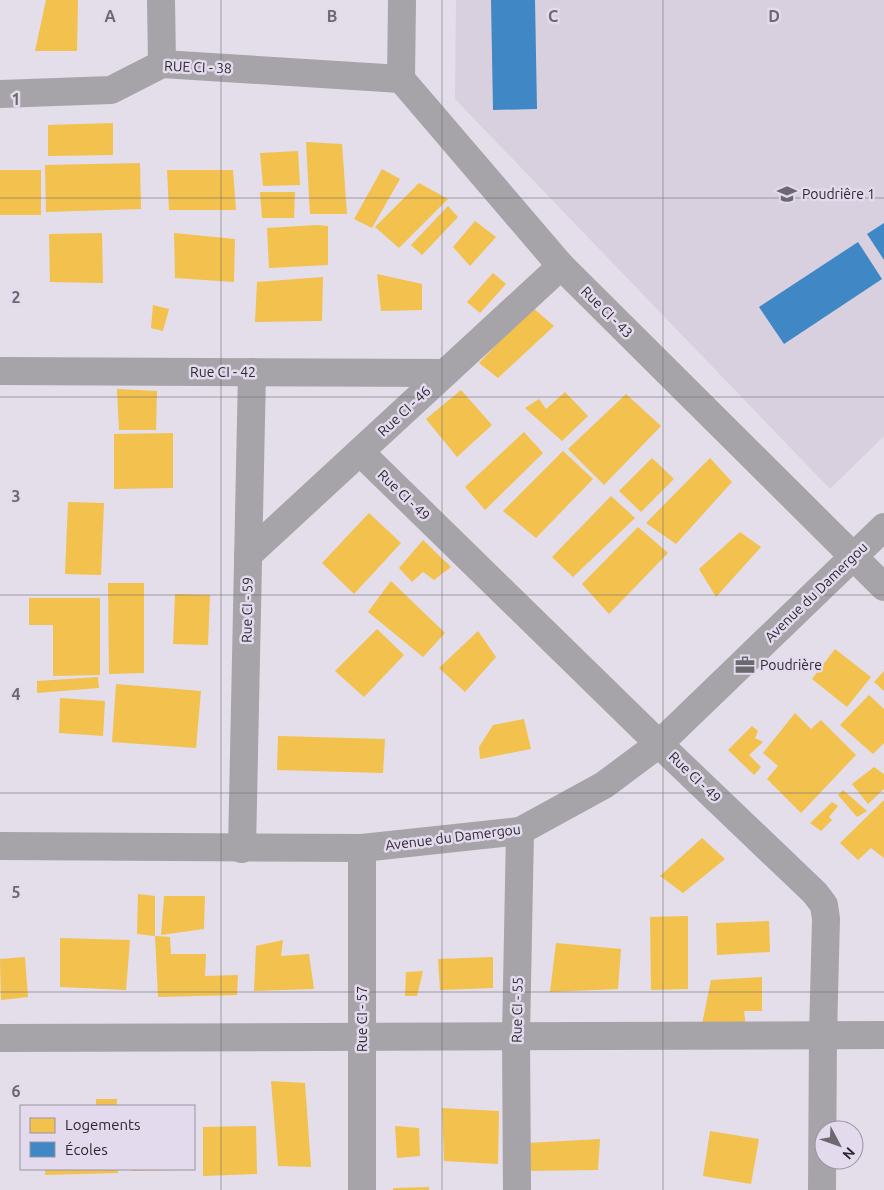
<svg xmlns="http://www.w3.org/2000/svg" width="884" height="1190" font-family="Ubuntu,sans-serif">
	<rect width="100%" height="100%" fill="#e3dee9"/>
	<polygon fill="#d8cfdf" points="456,0 884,0 884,436 830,489 455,99"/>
	<g fill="#f2c14e">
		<polygon points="46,0 78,0 77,51 35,51"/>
		<polygon points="113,123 113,155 48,156 48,125"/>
		<polygon points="306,142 342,144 347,214 310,214"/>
		<polygon points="298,151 300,185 263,186 260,153"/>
		<polygon points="140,163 141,209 46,212 45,165"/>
		<polygon points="382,169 400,179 372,228 354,219"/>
		<rect x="0" y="170" width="41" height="45"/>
		<polygon points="167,170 233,170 236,210 169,210"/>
		<polygon points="419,183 448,199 399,248 375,227"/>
		<polygon points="260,192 295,192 294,218 262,218"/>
		<polygon points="448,206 458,217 422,255 411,245"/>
		<polygon points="475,221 496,237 470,266 453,247"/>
		<polygon points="317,225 328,226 328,265 269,268 267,228"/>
		<polygon points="102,233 103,283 50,282 49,234"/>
		<polygon points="174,233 235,239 234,282 175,278"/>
		<polygon points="493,273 506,284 480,313 467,302"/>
		<polygon points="377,274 422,284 422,310 381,311"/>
		<polygon points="323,277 322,321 255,322 257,282"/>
		<polygon points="153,305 169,309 163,331 151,328"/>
		<polygon points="532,307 554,326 498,378 479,363"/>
		<polygon points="117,389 157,391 156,430 119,430"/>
		<polygon points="461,390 492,425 457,457 426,419"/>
		<polygon points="565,392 588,416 562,441 525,408 539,399 546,409"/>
		<polygon points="626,394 661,426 604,485 568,449"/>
		<polygon points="524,432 543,453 485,510 465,487"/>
		<polygon points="173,433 173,488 114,489 114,434"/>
		<polygon points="563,451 593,479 536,538 503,511"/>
		<polygon points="652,458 674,479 641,512 619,491"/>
		<polygon points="710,458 732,482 676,544 646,523"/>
		<polygon points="611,496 635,518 573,577 552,557"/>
		<polygon points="68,502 104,503 101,575 65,574"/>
		<polygon points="369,513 401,543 354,594 322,563"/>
		<polygon points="638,527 668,553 609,614 582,584"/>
		<polygon points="740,532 761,547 716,597 699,569"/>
		<polygon points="423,540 451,567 434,580 423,572 412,582 399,568"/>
		<polygon points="391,581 445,633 423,657 368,612"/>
		<polygon points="108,583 144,583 144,673 109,674"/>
		<polygon points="175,594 210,595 208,645 173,644"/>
		<polygon points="29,598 100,598 100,675 53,676 53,625 29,625"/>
		<polygon points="377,629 404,655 364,697 335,671"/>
		<polygon points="478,631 496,657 465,692 439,668"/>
		<polygon points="835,649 871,677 847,707 812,679"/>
		<polygon points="884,671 884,691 874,682"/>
		<polygon points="98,677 99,688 37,693 37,681"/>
		<polygon points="116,684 201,691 196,748 112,742"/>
		<polygon points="869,695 884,709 884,743 873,754 840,725"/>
		<polygon points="60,698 105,701 103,736 59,733"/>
		<polygon points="795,713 811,729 821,720 856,755 801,813 767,779 778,766 763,753"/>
		<polygon points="524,719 531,749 480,759 479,747 493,725"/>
		<polygon points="752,726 758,731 755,738 763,742 749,755 761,767 754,775 728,750"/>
		<polygon points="278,736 385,739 383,773 277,770"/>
		<polygon points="874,767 884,774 884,789 868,804 852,784"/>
		<polygon points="843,790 867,811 857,817 838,795"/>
		<polygon points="884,800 884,858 871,848 858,860 840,843"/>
		<polygon points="832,802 838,806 829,817 832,820 821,831 810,823"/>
		<polygon points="702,838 725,859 683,893 660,876"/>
		<polygon points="138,894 155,896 155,936 137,934"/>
		<polygon points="164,896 205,896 204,929 161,935"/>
		<polygon points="688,916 688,989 651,990 650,917"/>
		<polygon points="769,921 770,952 717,955 716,923"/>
		<polygon points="155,936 170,937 171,954 206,954 205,976 238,975 237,995 158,997"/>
		<polygon points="60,938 130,940 126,990 60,987"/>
		<polygon points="283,940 281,956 309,954 314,989 254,991 256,946"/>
		<polygon points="556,943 621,949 618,989 550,992"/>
		<polygon points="25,957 28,997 1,1000 0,959"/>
		<polygon points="493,957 493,988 440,990 438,959"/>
		<polygon points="423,971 417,996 405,996 406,972"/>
		<polygon points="762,977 762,1011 744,1011 746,1026 701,1029 711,980"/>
		<polygon points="271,1081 305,1083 311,1167 278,1166"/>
		<rect x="96" y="1099" width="21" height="7"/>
		<polygon points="442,1108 499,1111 498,1164 444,1161"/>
		<polygon points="256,1126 257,1174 203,1176 203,1127"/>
		<polygon points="395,1126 419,1128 420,1156 397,1158"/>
		<polygon points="710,1131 759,1139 751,1184 703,1176"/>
		<polygon points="600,1139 598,1170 526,1171 527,1143"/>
		<polygon points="45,1169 118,1169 118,1173 45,1175"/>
		<polygon points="131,1169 177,1169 177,1170 132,1171"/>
		<polygon points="429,1187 429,1190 393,1190 393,1188"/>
	</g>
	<g fill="#3f88c5">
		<polygon points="491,0 535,0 537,109 493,110"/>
		<polygon points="884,223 884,260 867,234"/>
		<polygon points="858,242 882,279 784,344 759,307"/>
	</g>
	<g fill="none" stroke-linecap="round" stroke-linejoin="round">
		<g stroke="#a6a4a8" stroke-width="28">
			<polyline points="161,0 162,64"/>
			<polyline points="402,0 401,79 561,266 884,587"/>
			<polyline points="0,94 111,90 162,64 401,79"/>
			<polyline points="0,371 445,373"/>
			<polyline points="360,452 659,744 815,893 824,905 826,919 823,1035 822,1190"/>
			<polyline points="248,555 561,266"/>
			<polyline points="0,846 362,848 520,831 604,785 659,744 884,527"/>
			<polyline points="242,849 252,372"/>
			<polyline points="0,1038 884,1035"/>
			<polyline points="362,1190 362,848"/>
			<polyline points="517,1190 516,1036 520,831"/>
		</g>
	</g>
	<path fill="none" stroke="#6b6870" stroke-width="1" stroke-opacity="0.55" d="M221,0v1190M442,0v1190M663,0v1190M0,198h884M0,397h884M0,595h884M0,793h884M0,992h884"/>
	<defs>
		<symbol id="school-bare" viewBox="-9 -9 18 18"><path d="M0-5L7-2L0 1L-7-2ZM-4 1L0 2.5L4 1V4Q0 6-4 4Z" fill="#6b6870" stroke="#e3daed" stroke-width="2.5" paint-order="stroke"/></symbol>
		<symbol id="office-bare" viewBox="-9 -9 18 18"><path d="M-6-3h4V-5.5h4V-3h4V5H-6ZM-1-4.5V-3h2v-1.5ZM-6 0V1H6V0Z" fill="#6b6870" stroke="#e3daed" stroke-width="2.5" paint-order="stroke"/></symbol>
	</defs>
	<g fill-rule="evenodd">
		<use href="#school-bare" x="773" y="180" width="28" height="28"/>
		<use href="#office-bare" x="731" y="651" width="28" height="28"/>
	</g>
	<g text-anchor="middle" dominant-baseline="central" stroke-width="5" stroke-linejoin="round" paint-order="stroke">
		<g font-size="14" fill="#2b282f" stroke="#e3daed">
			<text transform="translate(198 67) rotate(2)">RUE CI - 38</text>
			<text transform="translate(607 312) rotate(45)">Rue CI - 43</text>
			<text x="223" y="372">Rue CI - 42</text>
			<text transform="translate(404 411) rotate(-43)">Rue CI - 46</text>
			<text transform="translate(404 495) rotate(44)">Rue CI - 49</text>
			<text transform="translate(816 592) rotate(-44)">Avenue du Damergou</text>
			<text transform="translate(247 610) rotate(-89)">Rue CI - 59</text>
			<text transform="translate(695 777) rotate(44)">Rue CI - 49</text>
			<text transform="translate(453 837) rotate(-7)">Avenue du Damergou</text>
			<text transform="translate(517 1010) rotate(-89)">Rue CI - 55</text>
			<text transform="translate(362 1019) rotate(-90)">Rue CI - 57</text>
		</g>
		<g font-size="14" fill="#2b282f" stroke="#e3daed" text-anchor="start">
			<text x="802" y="194">Poudriêre 1</text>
			<text x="760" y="665">Poudrière</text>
		</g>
	</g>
	<g font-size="16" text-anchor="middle" font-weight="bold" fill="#6b6870" stroke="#e3daed" stroke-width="5" stroke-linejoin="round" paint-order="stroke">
		<text x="110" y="22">A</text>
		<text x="332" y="22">B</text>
		<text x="553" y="22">C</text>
		<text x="774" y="22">D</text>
		<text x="16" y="105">1</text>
		<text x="16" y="303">2</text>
		<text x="16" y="502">3</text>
		<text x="16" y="700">4</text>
		<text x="16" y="898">5</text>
		<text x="16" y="1097">6</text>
	</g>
	<rect x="20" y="1105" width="175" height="65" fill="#e3daed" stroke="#9993a1"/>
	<rect x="30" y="1118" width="25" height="15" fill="#f2c14e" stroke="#9993a1"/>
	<text x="65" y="1130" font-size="15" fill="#2b282f">Logements</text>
	<rect x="30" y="1142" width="25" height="15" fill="#3f88c5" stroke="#9993a1"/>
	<text x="65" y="1155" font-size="15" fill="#2b282f">Écoles</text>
	<g transform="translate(839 1145) rotate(131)"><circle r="24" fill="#e3daed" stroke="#9993a1"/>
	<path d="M0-4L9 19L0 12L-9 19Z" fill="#6b6870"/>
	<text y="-8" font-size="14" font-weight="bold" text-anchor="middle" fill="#2b282f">N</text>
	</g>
</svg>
